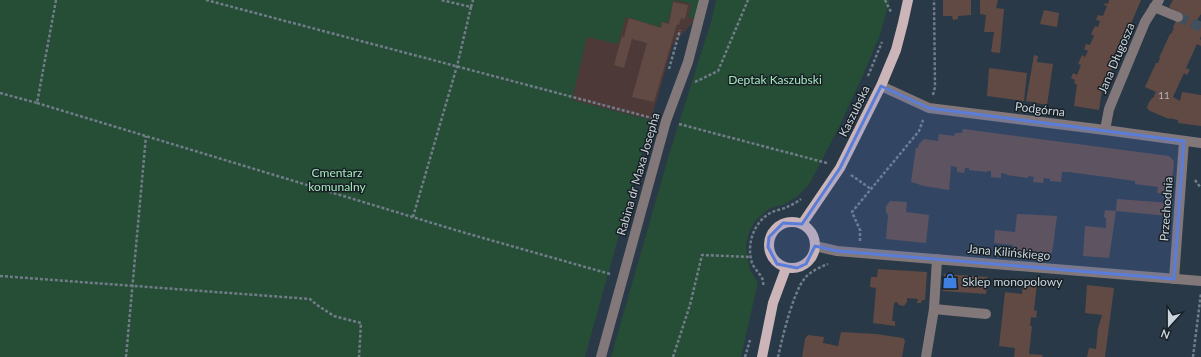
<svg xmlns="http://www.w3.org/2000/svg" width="1201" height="357" font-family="Lato,sans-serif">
	<rect width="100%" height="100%" fill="#293947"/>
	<polygon fill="#4e3939" points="674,0 692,4 696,19 673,44 651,120 572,100 587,36 626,17 660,26 661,21 668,22 673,2"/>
	<g fill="#264d35">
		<polygon points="0,0 699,0 696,19 688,17 692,4 674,0 673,2 668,23 661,21 660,27 626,17 618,44 587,37 572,100 651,120 585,357 0,357"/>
		<polygon points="716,0 890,0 880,35 864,73 840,125 810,183 798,196 785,204 769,209 756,220 749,232 746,246 750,270 758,282 741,357 611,357 670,151 711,22"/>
	</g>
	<g fill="#604a43">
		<polygon points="943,0 971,0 971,15 958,16 958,19 953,20 952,16 943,16"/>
		<polygon points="980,0 998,0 996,8 1004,9 1000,53 991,52 994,32 984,32 986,15 980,14"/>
		<polygon points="1109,0 1141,0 1130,26 1129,25 1126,30 1128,31 1117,55 1116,55 1114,60 1115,61 1105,85 1103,84 1101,89 1102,90 1099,110 1074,106 1077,85 1074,83 1075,80 1071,78 1073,73 1077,75 1081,65 1078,64 1082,55 1085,57 1088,51 1084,49 1086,44 1090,45 1094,36 1091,34 1095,26 1098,27 1100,21 1096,20 1098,15 1103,16 1107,6 1104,5 1105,3 1108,4"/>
		<polygon points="1173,0 1201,0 1201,14 1197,20 1201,22 1201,36 1200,39 1201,40 1201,46 1197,44 1186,68 1190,70 1187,75 1184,73 1173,97 1180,101 1182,92 1201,95 1201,126 1178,123 1178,120 1169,118 1169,119 1150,111 1147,108 1148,104 1152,98 1153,98 1156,92 1145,87 1156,63 1158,63 1160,58 1159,58 1170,34 1171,34 1174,28 1173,27 1180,13 1169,7"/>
		<polygon points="673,2 688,5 685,19 681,18 679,25 677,24 654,102 632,97 647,43 632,39 624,68 614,65 622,36 624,37 629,18 661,28 662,22 669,24"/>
		<polygon points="1044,10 1059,13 1057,27 1040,24"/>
		<polygon points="1034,55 1038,56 1037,62 1053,64 1047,105 1026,101"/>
		<polygon points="989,68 1027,73 1024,101 987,96"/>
		<polygon points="963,129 1169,156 1174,161 1171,194 1157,193 1158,187 1135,184 1135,181 1069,172 1062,172 1061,182 1050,181 1050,179 1044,178 1043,183 1033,182 1034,177 1028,176 1028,178 1007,175 1007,174 1001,173 1001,178 991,177 991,171 987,171 987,172 969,170 969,168 965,168 964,173 957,172 957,167 951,166 949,190 924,186 911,182 916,148 918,148 919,144 924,139 938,141 939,134 954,136 955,133 962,133"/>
		<polygon points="1117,199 1170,203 1169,216 1116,211"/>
		<polygon points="890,201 907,202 906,212 929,215 926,243 886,239 888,215 886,212 886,206"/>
		<polygon points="1105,210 1116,211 1109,258 1083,256 1085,226 1106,228 1106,218 1104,217"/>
		<polygon points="1017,214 1057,216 1052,253 1013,250 1013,245 994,243 995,230 1015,232"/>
		<polygon points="878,269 927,272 925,300 922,300 921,303 917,303 918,299 907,298 907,302 904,306 899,305 897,302 894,303 892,321 895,321 895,326 873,323 876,288 870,287 871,277 877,277"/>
		<polygon points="944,274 988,277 986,294 942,291"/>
		<polygon points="1023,283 1037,284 1034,310 1037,311 1036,318 1031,317 1030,326 1032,326 1029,354 1043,355 1042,357 1014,357 1015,348 999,346 1005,292 1022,294"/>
		<polygon points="1087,285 1114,288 1105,357 1087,357 1089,348 1096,349 1098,328 1102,315 1085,313"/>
		<polygon points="841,332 876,334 903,338 904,339 905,341 902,357 802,357 805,339 808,335 824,337 823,343 838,346"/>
	</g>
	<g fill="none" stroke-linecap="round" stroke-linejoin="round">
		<polyline stroke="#41505e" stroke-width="10" stroke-dasharray="10 5" stroke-linecap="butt" points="1178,17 1201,27"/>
		<g stroke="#707d89" stroke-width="2.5" stroke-dasharray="3 2" stroke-linecap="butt">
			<polyline points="206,0 652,118"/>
			<polyline points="885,0 891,12"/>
			<polyline points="471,7 473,0"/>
			<polyline points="669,69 680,30"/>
			<polyline points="868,76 882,42"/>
			<polyline points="695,82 718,71 748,0"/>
			<polyline points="0,93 37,103 56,0"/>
			<polyline points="933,95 935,87 934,0"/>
			<polyline points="37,103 462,232 610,274"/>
			<polyline points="679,124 827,163"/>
			<polyline points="851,175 871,189"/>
			<polyline points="1195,180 1201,188"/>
			<polyline points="413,217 457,66 471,7 441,0"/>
			<polyline points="860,241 860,230 852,212 919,131 923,120"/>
			<polyline points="0,276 310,299 317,305 334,316 361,323 359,357"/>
			<path d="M763,285c2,-8 -8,-14 -11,-22 -6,-19 2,-42 20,-51 5,-2 11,-3 15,-5 5,-2 10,-5 14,-8"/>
			<polyline points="126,357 146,136"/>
			<polyline points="673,357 690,305 702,255 750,257"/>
			<polyline points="745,357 750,340"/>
			<path d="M778,357c4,-18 15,-65 27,-79 6,-7 15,-11 23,-14"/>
			<polyline points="1193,357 1201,293"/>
		</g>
		<g stroke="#827779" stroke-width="10">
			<polyline points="1154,7 1178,17"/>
			<polyline points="881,86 929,108 1105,130 1201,143"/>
			<polyline points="1105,130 1109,109 1145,22 1159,0"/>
			<polyline points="815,246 837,251 1201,281"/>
			<polyline points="937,259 934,309 986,314"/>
			<polyline points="1174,279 1184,141"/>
			<polyline points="601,357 666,121 688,62 704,0"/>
			<polyline points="926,357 934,309"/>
		</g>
		<g stroke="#ccb5b9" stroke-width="10">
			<circle cx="792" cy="245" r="23"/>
			<polyline points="802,224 840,168 881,86 896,50 903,23 908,0"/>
			<polyline points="762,357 773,303 786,268"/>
		</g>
	</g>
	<path fill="#5a7dda" fill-opacity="0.2" stroke="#5a7dda" stroke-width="3" stroke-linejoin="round" d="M881,86l48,22 255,33 -10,138 -337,-28 -22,-5 -9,18 -9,4 -20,-4 -9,-17 1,-10 14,-14 19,1 38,-56z"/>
	<defs>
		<symbol id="shop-bare" viewBox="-9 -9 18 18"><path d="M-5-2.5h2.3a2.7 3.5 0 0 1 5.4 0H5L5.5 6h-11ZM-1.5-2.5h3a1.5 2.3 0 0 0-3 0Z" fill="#3f7fe0" stroke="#182026" stroke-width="2.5" paint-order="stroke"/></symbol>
	</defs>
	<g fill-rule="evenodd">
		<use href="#shop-bare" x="939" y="270" width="22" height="22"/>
	</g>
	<g text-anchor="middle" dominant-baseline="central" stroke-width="3" stroke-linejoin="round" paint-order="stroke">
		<g font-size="10" fill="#b0b2b6">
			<text x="1164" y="95">11</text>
		</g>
		<g font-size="12" fill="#cad4dd" stroke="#182026">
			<text transform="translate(1116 58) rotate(-67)">Jana Długosza</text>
			<text transform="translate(1040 109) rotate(7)">Podgórna</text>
			<text transform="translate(854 111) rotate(-64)">Kaszubska</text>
			<text transform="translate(638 174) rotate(-74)">Rabina dr Maxa Josepha</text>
			<text transform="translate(1166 209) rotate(-86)">Przechodnia</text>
			<text transform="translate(1009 252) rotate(5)">Jana Kilińskiego</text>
		</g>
		<g font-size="12" fill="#a4e8bc" stroke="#182026">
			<text x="775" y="79">Deptak Kaszubski</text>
			<text x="337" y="172">Cmentarz<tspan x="337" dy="14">komunalny</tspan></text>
		</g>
		<g font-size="12" fill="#cad4dd" stroke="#182026" text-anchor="start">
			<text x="962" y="281">Sklep monopolowy</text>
		</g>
	</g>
	<g transform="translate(1169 325) rotate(201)" stroke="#182026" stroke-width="3" paint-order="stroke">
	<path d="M0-3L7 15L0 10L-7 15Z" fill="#cad4dd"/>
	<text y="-6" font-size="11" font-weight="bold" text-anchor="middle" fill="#cad4dd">N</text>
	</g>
</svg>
